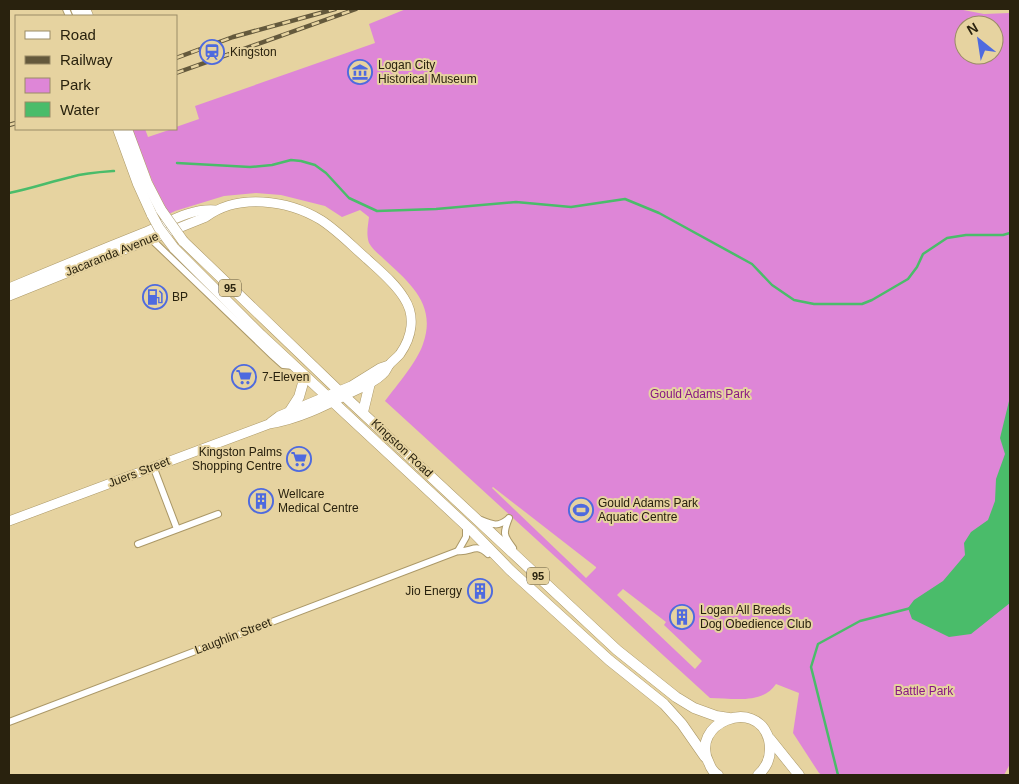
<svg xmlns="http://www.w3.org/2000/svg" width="1019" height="784" font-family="Helvetica,sans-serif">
	<rect width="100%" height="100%" fill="#e6d3a0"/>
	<path fill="#de86d7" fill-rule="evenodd" d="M406,9h552l26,5 26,-1v751l-6,11h-182l-3,-2 -26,-40 6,-40 -23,-9c-14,21 -44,14 -66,14l-325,-297c12,-16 32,-39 38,-57 14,-39 -13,-61 -38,-84 -5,-5 -13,-11 -16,-17 -3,-9 -1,-17 0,-26l-9,-7 -18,7 -17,-11 -44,-11 -25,-2 -32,3 -49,15 -6,3 -16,-31 -21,-54h13l3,8 24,-8h4v-2l23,-8 -4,-13 180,-63 -6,-19zM964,25h30v30h-30zM493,487l103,80v1l-10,10 -94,-90zM623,589l43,33 -2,3 38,36 -7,8 -78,-74z"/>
	<polygon fill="#4abc6a" points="1010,397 1010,603 971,634 949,637 912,619 908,608 914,600 943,581 965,555 964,543 971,532 988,520 995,501 996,479 1005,454 1000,438"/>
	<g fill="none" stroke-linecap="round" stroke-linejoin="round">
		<g stroke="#4abc6a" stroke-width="2.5">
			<polyline points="177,163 250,167 272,165 291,160 301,161 315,165 326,173 349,198 377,211 436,209 516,202 571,207 625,199 659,213 752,264 772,285 794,300 814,304 862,304 872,300 908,279 917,267 923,254 947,238 966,235 1003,235 1010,233"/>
			<path d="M9,193c21,-4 41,-11 62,-16 14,-4 29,-5 43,-6"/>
			<polyline points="838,775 811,667 818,644 860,621 911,608"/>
		</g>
		<defs>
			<g id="street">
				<polyline points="66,9 69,16"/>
				<polyline points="151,239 273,356 283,365 294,366"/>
				<polyline points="153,466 177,529"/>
				<path d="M509,518c-6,15 -6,17 4,30"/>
				<path d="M481,520c12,5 17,7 27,-1"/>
				<polyline points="138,544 218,514"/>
				<polyline points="458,551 466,537 466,526"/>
				<path d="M9,722l449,-171c13,2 17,-9 30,3"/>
			</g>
			<g id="secondary">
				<path d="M9,288c45,-19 89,-37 134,-55 23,-9 46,-25 72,-23"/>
				<path d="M9,296l197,-79c32,-24 82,-17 115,3 17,11 31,26 46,39 13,12 28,24 37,39 12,18 8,39 -4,56 -3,4 -8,7 -11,11 -2,3 -3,7 -6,9 -9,9 -22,14 -33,19 -25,13 -53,27 -81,31l-260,97"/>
				<polyline points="271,422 279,416 351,386 380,368 389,365"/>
			</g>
			<g id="primary">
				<polyline points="76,9 79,16"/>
				<polyline points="85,9 88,16"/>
				<polyline points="118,129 138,184 152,215"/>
				<polyline points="127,129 147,183 161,210"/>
				<polyline points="183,241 339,391 617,650 676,697 694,708 716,716 729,718"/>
				<polyline points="174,248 261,335 472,531 510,570 609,660 664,704 682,724 705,757"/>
				<polyline points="290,411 299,397 305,376"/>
				<polyline points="363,412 370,383"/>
				<polyline points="770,739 799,775"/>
				<path d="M718,775c-5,-3 -7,-6 -9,-12 -21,-39 48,-68 60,-23 3,14 -1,26 -11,35"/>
			</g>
		</defs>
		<use href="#street" stroke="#ab9867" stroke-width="8"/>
		<use href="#secondary" stroke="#ab9867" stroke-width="10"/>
		<use href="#primary" stroke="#ab9867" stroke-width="11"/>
		<use href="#street" stroke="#fff" stroke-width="6"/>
		<use href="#secondary" stroke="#fff" stroke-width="9"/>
		<use href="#primary" stroke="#fff" stroke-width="10"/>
		<defs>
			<g id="rail">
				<polyline points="176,58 233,37 335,9"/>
				<polyline points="176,73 356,9"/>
				<polyline points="9,125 16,123"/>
			</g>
		</defs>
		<use href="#rail" stroke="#64593c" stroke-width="4.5"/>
		<use href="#rail" stroke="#e6d3a0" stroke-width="2.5" stroke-dasharray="8" stroke-linecap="butt"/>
		<defs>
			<g id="primary-bridge">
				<polyline points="161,210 183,241"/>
				<polyline points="152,215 159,228 174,248"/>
			</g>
		</defs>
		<use href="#primary-bridge" stroke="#ab9867" stroke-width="11" stroke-linecap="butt"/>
		<use href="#primary-bridge" stroke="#fff" stroke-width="10"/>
	</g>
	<defs>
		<symbol id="station-ring" viewBox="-11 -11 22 22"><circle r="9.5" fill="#e6d3a0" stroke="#4e6adf" stroke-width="1.5"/><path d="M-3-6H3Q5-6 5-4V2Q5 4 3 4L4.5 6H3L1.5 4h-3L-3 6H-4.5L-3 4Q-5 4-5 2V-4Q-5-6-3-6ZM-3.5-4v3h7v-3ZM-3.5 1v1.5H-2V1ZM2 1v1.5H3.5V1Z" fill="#4e6adf"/></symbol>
		<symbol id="museum-ring" viewBox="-11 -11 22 22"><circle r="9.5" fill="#e6d3a0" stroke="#4e6adf" stroke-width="1.5"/><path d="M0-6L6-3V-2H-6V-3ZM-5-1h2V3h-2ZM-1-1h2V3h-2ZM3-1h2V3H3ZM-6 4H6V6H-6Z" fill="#4e6adf"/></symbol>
		<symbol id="fuel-ring" viewBox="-11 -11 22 22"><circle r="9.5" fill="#e6d3a0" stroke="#4e6adf" stroke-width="1.5"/><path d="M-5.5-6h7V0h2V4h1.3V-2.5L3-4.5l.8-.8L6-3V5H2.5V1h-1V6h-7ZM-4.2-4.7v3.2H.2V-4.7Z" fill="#4e6adf"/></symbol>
		<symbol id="supermarket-ring" viewBox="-11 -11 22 22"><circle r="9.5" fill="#e6d3a0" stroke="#4e6adf" stroke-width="1.5"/><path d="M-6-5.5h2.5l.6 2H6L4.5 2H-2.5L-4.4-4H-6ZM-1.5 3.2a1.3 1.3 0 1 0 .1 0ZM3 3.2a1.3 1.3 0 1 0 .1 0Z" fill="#4e6adf"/></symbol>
		<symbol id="building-ring" viewBox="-11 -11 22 22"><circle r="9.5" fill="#e6d3a0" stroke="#4e6adf" stroke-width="1.5"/><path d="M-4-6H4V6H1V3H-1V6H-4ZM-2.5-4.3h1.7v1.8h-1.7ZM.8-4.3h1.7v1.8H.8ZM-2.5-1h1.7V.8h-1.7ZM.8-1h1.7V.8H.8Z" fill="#4e6adf"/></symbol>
		<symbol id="stadium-ring" viewBox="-11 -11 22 22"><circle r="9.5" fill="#e6d3a0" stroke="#4e6adf" stroke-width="1.5"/><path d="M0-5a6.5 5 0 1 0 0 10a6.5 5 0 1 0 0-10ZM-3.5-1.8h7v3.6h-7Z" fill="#4e6adf"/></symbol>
	</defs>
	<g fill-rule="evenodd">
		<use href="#station-ring" x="198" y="38" width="28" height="28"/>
		<use href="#museum-ring" x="346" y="58" width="28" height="28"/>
		<use href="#fuel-ring" x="141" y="283" width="28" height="28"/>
		<use href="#supermarket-ring" x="230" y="363" width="28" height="28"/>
		<use href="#supermarket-ring" x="285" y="445" width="28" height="28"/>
		<use href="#building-ring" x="247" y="487" width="28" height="28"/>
		<use href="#stadium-ring" x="567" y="496" width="28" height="28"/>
		<use href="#building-ring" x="466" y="577" width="28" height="28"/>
		<use href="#building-ring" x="668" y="603" width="28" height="28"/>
	</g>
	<g text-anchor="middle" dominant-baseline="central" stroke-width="4" stroke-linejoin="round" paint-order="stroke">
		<g fill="#e6d3a0" stroke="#62573a" stroke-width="1">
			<rect x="219" y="279.5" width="22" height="17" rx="4"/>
			<rect x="527" y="567.5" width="22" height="17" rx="4"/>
		</g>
		<g font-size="11" font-weight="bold" fill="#29220e">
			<text x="230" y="288">95</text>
			<text x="538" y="576">95</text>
		</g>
		<g font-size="12" fill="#29220e" stroke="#e6d3a0" text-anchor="start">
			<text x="230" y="52">Kingston</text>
			<text x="378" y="65">Logan City<tspan x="378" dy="14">Historical Museum</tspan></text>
			<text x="172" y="297">BP</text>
			<text x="262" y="377">7-Eleven</text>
			<text x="282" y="452" text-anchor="end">Kingston Palms<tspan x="282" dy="14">Shopping Centre</tspan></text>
			<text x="278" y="494">Wellcare<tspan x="278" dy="14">Medical Centre</tspan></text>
			<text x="598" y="503">Gould Adams Park<tspan x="598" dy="14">Aquatic Centre</tspan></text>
			<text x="462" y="591" text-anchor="end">Jio Energy</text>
			<text x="700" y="610">Logan All Breeds<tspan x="700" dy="14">Dog Obedience Club</tspan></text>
		</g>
		<g font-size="12" fill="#29220e" stroke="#e6d3a0">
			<text transform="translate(112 254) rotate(-22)">Jacaranda Avenue</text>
			<text transform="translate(402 448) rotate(43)">Kingston Road</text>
			<text transform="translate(139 472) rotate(-21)">Juers Street</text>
			<text transform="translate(233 636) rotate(-21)">Laughlin Street</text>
		</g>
		<g font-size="12" fill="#881684" stroke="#e6d3a0">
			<text x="700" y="394">Gould Adams Park</text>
			<text x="924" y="691">Battle Park</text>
		</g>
	</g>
	<rect width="1019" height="784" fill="none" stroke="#29220e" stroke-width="20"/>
	<rect x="15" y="15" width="162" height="115" fill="#e6d3a0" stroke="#9a8c66"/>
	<rect x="25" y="31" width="25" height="8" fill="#ffffff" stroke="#9a8c66"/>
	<text x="60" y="40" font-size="15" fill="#29220e">Road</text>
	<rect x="25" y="56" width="25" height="8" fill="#64593c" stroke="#9a8c66"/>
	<text x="60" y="65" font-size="15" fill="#29220e">Railway</text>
	<rect x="25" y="78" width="25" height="15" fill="#de86d7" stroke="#9a8c66"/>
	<text x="60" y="90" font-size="15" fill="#29220e">Park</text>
	<rect x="25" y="102" width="25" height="15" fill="#4abc6a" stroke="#9a8c66"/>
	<text x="60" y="115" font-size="15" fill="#29220e">Water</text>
	<g transform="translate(979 40) rotate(330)"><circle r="24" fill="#e6d3a0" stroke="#9a8c66"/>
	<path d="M0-4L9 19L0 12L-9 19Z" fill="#4e6adf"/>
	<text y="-8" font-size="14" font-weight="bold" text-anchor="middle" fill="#29220e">N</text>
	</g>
</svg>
